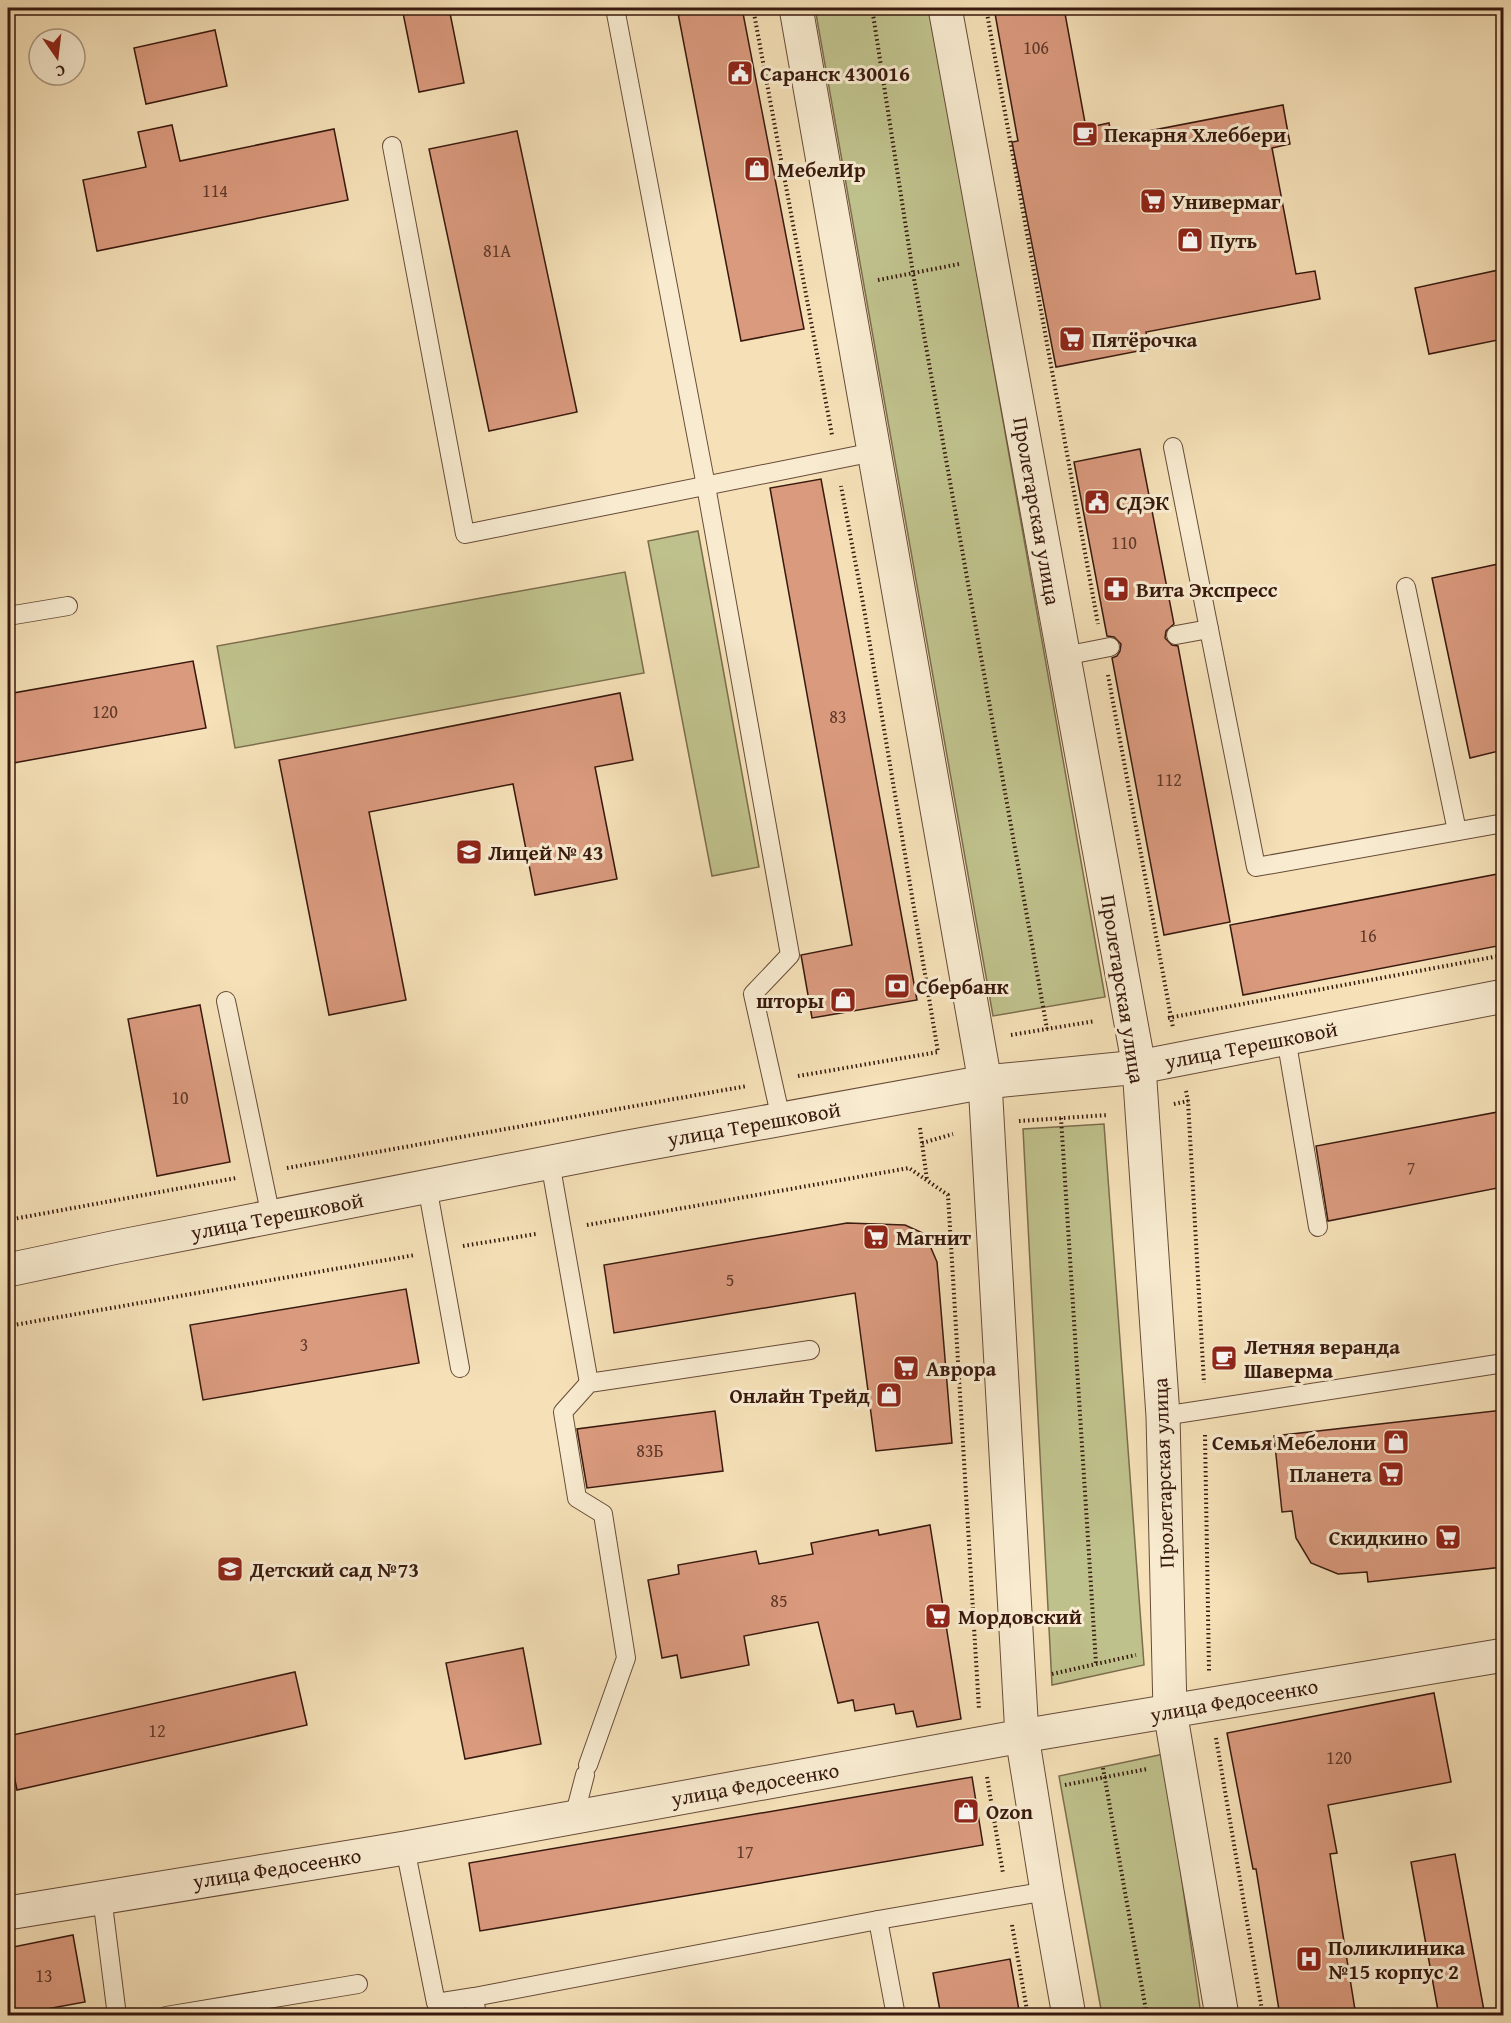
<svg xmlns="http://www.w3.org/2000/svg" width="1511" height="2023" font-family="'Gentium Book Plus',serif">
	<rect width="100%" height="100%" fill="#f5e0b7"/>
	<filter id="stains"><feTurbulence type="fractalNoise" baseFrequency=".00333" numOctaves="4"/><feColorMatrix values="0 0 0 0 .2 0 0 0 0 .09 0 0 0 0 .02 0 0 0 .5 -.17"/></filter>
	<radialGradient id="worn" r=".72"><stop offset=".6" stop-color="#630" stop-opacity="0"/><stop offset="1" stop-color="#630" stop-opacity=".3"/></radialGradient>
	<g fill="#bfc18c" stroke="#7c6d4d" stroke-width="1.5">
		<polygon points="815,8 930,8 1105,997 993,1016"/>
		<polygon points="698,531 759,867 712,876 648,541"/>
		<polygon points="625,572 644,673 235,748 217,646"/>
		<polygon points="1104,1124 1144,1665 1052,1685 1023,1129"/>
		<polygon points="1164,1754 1201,2015 1102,2015 1059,1776"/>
	</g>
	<g fill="#da9a7e" stroke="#38190e" stroke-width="1.5">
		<polygon points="402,8 449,8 464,83 419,92"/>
		<polygon points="677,8 742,8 804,329 741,341"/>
		<polygon points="994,8 1064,8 1086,128 1109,123 1112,138 1283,105 1290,144 1272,148 1296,274 1315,271 1320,299 1146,332 1149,349 1056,367 1012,142 1018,141"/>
		<polygon points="215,30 227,86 146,104 134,48"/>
		<polygon points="172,125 180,161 334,129 348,200 97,251 83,180 146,167 138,132"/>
		<polygon points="517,131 577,412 489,431 429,149"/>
		<polygon points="1503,269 1503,339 1429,354 1415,288"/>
		<polygon points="1140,449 1174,624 1166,631 1165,638 1172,645 1178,646 1230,922 1164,935 1112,658 1117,656 1120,651 1121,644 1114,637 1107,636 1074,462"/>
		<polygon points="821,479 917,1000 812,1018 801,955 852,945 770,488"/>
		<polygon points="1503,563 1503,750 1470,758 1432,578"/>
		<polygon points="193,661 206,728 8,764 8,694"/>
		<polygon points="620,693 633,760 595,767 617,879 535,895 513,784 369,812 406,1000 329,1015 279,760"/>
		<polygon points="1503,873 1503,945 1243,995 1230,925"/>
		<polygon points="200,1005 230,1162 157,1176 128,1019"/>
		<polygon points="1503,1111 1503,1187 1328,1221 1316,1146"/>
		<polygon points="847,1223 905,1225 925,1234 937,1262 952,1443 876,1451 855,1293 614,1333 604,1265"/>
		<polygon points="406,1289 419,1363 203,1400 190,1325"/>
		<polygon points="1503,1410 1503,1567 1368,1582 1367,1572 1338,1574 1311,1563 1296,1538 1292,1511 1282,1512 1274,1436"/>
		<polygon points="715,1411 723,1471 587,1488 577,1429"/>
		<polygon points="930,1525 961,1719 917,1727 913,1711 896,1714 894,1704 855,1711 853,1700 838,1703 818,1622 744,1636 749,1665 681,1678 677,1655 662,1658 648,1580 679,1574 678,1565 756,1551 759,1564 813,1554 811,1543 878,1530 879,1535"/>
		<polygon points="523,1648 541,1744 465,1759 446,1663"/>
		<polygon points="295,1672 307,1725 17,1790 8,1746 8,1736"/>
		<polygon points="1434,1693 1451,1782 1328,1805 1337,1853 1330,1854 1356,2016 1280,2016 1256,1869 1253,1869 1227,1733"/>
		<polygon points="972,1777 983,1845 480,1931 469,1863"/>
		<polygon points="1455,1854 1485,2016 1439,2016 1411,1862"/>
		<polygon points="73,1935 85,2002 8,2016 8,1948"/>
		<polygon points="1010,1959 1020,2016 941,2016 933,1973"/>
	</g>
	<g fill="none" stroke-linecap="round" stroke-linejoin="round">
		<defs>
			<g id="service">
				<polyline points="615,8 706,486 790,955 753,994 781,1119"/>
				<polyline points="392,146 465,534 874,452"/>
				<polyline points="1173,447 1256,867 1504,823"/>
				<polyline points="1406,587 1457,831"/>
				<polyline points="8,616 68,606"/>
				<polyline points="1176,635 1209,629"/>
				<polyline points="1064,656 1110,647"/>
				<polyline points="226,1001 271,1217"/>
				<polyline points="1286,1038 1318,1227"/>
				<polyline points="550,1162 589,1383"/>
				<polyline points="427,1186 460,1368"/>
				<polyline points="1163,1416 1504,1363"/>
				<polyline points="588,1765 626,1658 603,1514 577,1498 563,1412 589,1383 810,1350"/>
				<polyline points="574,1817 585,1775"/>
				<polyline points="405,1848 436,2003 474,1997"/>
				<polyline points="102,1897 117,2016"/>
				<polyline points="878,1920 896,2016"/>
				<polyline points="166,2016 358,1984"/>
				<polyline points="477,2016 474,1997 878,1920 1047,1891"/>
			</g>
			<g id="minor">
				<polyline points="796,8 985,1082 1022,1736 1047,1891 1069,2016"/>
				<polyline points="945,8 1139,1067 1163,1416 1170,1711 1222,2016"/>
				<polyline points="8,1270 117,1247 623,1148 985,1082 1139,1067 1504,996"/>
				<polyline points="8,1913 405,1848 1022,1736 1504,1655"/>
			</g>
		</defs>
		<use href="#service" stroke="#674b38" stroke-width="20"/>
		<use href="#minor" stroke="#674b38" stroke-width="35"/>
		<g stroke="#38190e" stroke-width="4" stroke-dasharray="1.5 3" stroke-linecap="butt">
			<polyline points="753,8 832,435"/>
			<polyline points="872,8 913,273 1047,1029"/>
			<polyline points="986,8 1098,624"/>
			<polyline points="878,280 959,264"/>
			<polyline points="1108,675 1173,1028"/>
			<polyline points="1168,1018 1504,955"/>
			<polyline points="1011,1035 1095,1021"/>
			<polyline points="798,1076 938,1052 863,603 841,486"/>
			<polyline points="1186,1091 1188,1101 1204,1383"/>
			<polyline points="1174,1104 1188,1101"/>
			<polyline points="1061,1118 1096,1664"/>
			<polyline points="1019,1121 1108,1115"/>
			<polyline points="920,1128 927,1180"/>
			<polyline points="922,1143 953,1134"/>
			<polyline points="287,1168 747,1086"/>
			<polyline points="8,1220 236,1178"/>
			<polyline points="587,1225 909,1168 948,1195 979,1710"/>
			<polyline points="463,1246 536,1234"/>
			<polyline points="8,1326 415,1255"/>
			<polyline points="1205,1435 1209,1671"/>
			<polyline points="1052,1674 1136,1655"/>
			<polyline points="1216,1738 1263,2016"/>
			<polyline points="1103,1768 1147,2016"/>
			<polyline points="987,1777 1003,1873"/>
			<polyline points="1065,1785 1147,1769"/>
			<polyline points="1012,1925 1028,2016"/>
		</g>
		<use href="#service" stroke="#f8ebd0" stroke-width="18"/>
		<use href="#minor" stroke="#f8ebd0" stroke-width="33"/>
	</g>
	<defs>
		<symbol id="civic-square" viewBox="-11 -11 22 22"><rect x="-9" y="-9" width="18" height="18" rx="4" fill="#8f2418" stroke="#f8ebd0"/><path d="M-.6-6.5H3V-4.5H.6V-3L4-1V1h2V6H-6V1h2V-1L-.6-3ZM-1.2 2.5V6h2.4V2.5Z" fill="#fff"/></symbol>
		<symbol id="cafe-square" viewBox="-11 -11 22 22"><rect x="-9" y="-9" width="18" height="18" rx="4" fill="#8f2418" stroke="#f8ebd0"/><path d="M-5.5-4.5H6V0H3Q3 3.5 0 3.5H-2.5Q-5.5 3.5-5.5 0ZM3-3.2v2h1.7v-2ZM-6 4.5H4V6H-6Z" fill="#fff"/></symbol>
		<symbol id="shop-square" viewBox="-11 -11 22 22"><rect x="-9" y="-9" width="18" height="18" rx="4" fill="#8f2418" stroke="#f8ebd0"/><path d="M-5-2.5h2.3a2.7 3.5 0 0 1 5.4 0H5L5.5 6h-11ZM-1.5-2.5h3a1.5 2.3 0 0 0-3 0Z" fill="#fff"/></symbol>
		<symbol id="supermarket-square" viewBox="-11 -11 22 22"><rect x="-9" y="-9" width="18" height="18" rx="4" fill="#8f2418" stroke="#f8ebd0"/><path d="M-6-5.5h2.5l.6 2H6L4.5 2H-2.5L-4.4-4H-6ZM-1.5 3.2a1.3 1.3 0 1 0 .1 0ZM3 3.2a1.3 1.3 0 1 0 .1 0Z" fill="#fff"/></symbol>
		<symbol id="pharmacy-square" viewBox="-11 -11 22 22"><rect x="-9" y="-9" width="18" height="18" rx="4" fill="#8f2418" stroke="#f8ebd0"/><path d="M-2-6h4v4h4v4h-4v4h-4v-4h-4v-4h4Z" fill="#fff"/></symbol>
		<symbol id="school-square" viewBox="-11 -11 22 22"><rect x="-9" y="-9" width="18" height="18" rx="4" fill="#8f2418" stroke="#f8ebd0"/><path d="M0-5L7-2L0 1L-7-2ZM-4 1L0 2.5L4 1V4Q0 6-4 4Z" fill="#fff"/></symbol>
		<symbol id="bank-square" viewBox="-11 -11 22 22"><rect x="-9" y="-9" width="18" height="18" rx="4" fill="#8f2418" stroke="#f8ebd0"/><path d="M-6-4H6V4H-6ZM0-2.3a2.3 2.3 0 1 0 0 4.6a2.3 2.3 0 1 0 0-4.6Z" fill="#fff"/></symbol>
		<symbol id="hospital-square" viewBox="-11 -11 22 22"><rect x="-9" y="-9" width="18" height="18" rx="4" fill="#8f2418" stroke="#f8ebd0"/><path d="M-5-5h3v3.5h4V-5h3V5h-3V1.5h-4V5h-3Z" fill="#fff"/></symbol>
	</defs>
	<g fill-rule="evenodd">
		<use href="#civic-square" x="725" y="58" width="30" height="30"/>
		<use href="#cafe-square" x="1070" y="119" width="30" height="30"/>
		<use href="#shop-square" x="742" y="154" width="30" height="30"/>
		<use href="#supermarket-square" x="1138" y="186" width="30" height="30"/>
		<use href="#shop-square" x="1175" y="225" width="30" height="30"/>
		<use href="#supermarket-square" x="1057" y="324" width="30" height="30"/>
		<use href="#civic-square" x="1082" y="487" width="30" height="30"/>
		<use href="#pharmacy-square" x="1101" y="574" width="30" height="30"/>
		<use href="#school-square" x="454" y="837" width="30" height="30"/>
		<use href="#bank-square" x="882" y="971" width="30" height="30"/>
		<use href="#shop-square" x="828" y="985" width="30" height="30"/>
		<use href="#supermarket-square" x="861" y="1222" width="30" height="30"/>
		<use href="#cafe-square" x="1209" y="1343" width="30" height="30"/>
		<use href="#supermarket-square" x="891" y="1353" width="30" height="30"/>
		<use href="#shop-square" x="874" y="1380" width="30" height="30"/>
		<use href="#shop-square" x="1381" y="1427" width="30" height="30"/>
		<use href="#supermarket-square" x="1376" y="1459" width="30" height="30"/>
		<use href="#supermarket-square" x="1433" y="1522" width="30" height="30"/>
		<use href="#school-square" x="215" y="1554" width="30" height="30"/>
		<use href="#supermarket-square" x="923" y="1601" width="30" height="30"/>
		<use href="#shop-square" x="951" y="1796" width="30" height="30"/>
		<use href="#hospital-square" x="1294" y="1944" width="30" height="30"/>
	</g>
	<g text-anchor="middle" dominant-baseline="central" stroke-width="6" stroke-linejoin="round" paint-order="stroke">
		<g font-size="18" fill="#60392a">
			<text x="1036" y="47">106</text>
			<text x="215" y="190">114</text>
			<text x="497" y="250">81А</text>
			<text x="1124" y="542">110</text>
			<text x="105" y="711">120</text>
			<text x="838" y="716">83</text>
			<text x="1169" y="779">112</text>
			<text x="1368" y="935">16</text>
			<text x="180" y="1097">10</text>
			<text x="1411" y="1167">7</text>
			<text x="730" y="1279">5</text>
			<text x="304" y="1344">3</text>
			<text x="650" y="1450">83Б</text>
			<text x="779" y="1600">85</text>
			<text x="157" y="1730">12</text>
			<text x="1339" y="1757">120</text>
			<text x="745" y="1851">17</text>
			<text x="44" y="1975">13</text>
		</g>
		<g font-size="21" font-weight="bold" fill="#38190e" stroke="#f8ebd0" text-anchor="start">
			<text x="760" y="73">Саранск 430016</text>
			<text x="1104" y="134">Пекарня Хлеббери</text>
			<text x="777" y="169">МебелИр</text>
			<text x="1172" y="201">Универмаг</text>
			<text x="1210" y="240">Путь</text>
			<text x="1092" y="339">Пятёрочка</text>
			<text x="1116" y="502">СДЭК</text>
			<text x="1136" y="589">Вита Экспресс</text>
			<text x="488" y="852">Лицей № 43</text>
			<text x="916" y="986">Сбербанк</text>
			<text x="824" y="1000" text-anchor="end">шторы</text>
			<text x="896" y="1237">Магнит</text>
			<text x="1244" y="1346">Летняя веранда<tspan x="1244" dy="24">Шаверма</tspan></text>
			<text x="926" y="1368">Аврора</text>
			<text x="870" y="1395" text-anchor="end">Онлайн Трейд</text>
			<text x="1376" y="1442" text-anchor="end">Семья Мебелони</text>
			<text x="1372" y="1474" text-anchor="end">Планета</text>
			<text x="1428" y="1537" text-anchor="end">Скидкино</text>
			<text x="250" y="1569">Детский сад №73</text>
			<text x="958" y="1616">Мордовский</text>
			<text x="986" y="1811">Ozon</text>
			<text x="1328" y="1947">Поликлиника<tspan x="1328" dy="24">№15 корпус 2</tspan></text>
		</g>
		<g font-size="21" fill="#38190e" stroke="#f8ebd0">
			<text transform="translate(1037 511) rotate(80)">Пролетарская улица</text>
			<text transform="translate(1123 989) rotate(81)">Пролетарская улица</text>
			<text transform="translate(1251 1045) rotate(-11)">улица Терешковой</text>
			<text transform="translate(754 1124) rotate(-10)">улица Терешковой</text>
			<text transform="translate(277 1216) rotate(-11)">улица Терешковой</text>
			<text transform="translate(1163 1473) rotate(-92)">Пролетарская улица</text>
			<text transform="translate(1234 1700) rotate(-10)">улица Федосеенко</text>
			<text transform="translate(755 1784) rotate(-10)">улица Федосеенко</text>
			<text transform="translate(277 1868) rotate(-9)">улица Федосеенко</text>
		</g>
	</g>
	<rect width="1511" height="2023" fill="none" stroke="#f5e0b7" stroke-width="30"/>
	<rect x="9" y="9" width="1493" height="2005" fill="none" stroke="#38190e" stroke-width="3"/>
	<rect x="15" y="15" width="1481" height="1993" fill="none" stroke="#38190e" stroke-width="1.5"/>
	<g transform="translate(57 57) rotate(166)"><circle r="28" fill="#f8ebd0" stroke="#ab9782" stroke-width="1.5"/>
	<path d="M0-4.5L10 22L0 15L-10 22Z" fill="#8f2418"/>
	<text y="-9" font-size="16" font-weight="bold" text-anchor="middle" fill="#38190e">С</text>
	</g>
	<rect width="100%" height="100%" filter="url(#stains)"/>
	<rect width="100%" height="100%" fill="url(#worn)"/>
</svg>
